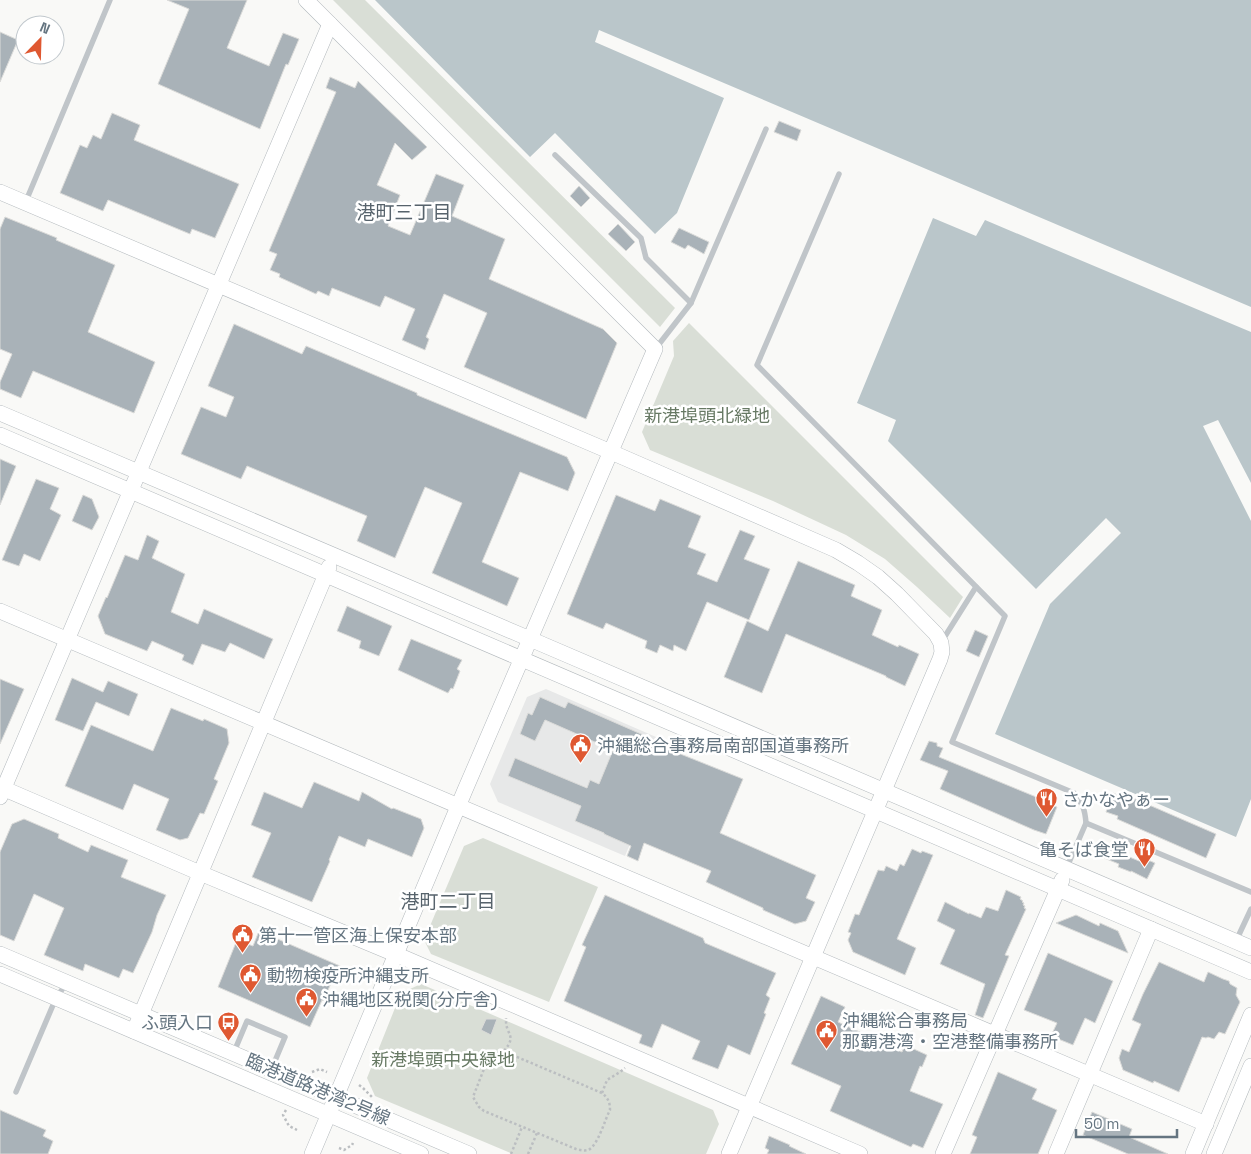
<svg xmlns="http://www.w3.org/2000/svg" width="1251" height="1154" font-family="'Space Grotesk','Noto Sans JP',sans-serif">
	<rect width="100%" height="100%" fill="#f9f9f7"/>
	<polygon fill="#e7e8e8" points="546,689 672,744 625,856 498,802 490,784 527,697"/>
	<g fill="#d9ded6">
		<polygon points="333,0 365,0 675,308 660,327"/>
		<polygon points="689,323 963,597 950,618 917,587 885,559 846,535 773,501 650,450 642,432 674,356 673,341"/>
		<polygon points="483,838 598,887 549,1002 431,954 424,940 464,846"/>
		<polygon points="421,984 713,1110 719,1124 706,1154 513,1154 375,1096 367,1078 401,993"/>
	</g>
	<g fill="#bac6ca">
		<polygon points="375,0 1251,0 1251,307 599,30 595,42 724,98 677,213 655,234 555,133 530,157"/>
		<polygon points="933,218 976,236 985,220 1251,332 1251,483 1218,420 1203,426 1251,521 1251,799 1236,837 995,734 1050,604 1121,533 1106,518 1036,589 888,441 896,420 857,403"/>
	</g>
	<g fill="#a9b2b8" stroke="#dbdbd9">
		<polygon points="167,0 247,0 227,48 269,66 283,33 299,39 288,65 286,64 260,129 158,84 189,9"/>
		<polygon points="0,32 18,40 0,82"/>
		<polygon points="330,77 355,88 358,81 427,147 412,160 395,143 377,185 400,195 388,226 410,235 436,174 464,185 452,216 505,239 489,279 603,329 617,343 586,419 464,367 487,313 444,294 426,337 429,339 425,350 402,340 415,309 385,296 380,307 332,288 329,296 318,291 316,294 279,277 280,274 270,270 277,254 269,251 336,92 326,88"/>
		<polygon points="112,113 140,125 134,140 239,184 215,238 192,229 190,234 108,200 103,211 60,193 80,145 87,148 93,135 101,139"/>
		<polygon points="779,121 801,130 797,141 774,132"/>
		<polygon points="579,186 590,198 581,207 570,196"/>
		<polygon points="5,217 57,238 56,240 115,265 88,332 155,362 134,413 33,371 21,398 0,389 0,382 12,354 0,349 0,229"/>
		<polygon points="618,224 635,242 626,251 608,234"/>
		<polygon points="679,228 709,242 704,254 688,245 685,249 671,242"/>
		<polygon points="234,324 302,354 306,346 417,393 417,395 567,457 575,473 568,491 520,472 482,562 519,578 507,606 432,573 462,503 425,487 395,558 357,541 367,516 247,466 241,479 181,454 201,407 226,417 234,397 208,386"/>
		<polygon points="0,459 16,466 0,505"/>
		<polygon points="36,479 59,488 50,509 61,515 40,561 24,554 19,566 2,560"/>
		<polygon points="83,495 92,499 99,517 92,530 72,521"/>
		<polygon points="616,495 655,511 660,499 701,516 688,547 706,554 697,574 717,582 740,530 755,536 744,559 770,569 749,620 707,602 686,651 674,645 673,651 660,645 657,653 645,648 647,641 606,623 603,629 567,614"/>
		<polygon points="147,535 159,541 152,558 185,574 171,612 198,624 204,609 273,639 264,659 230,643 225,652 202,644 193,665 182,660 184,655 152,641 147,651 105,634 98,616 106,597 107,598 125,555 138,560"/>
		<polygon points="798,561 855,585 851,596 882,610 872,635 898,647 899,645 919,654 905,686 886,677 886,676 786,634 762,693 724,677 747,621 768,631"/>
		<polygon points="347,606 392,626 379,656 359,648 361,641 337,631"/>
		<polygon points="975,630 988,636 979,657 966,651"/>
		<polygon points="411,639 462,660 457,669 460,671 453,689 451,688 448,693 398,670"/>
		<polygon points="72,678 103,692 108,681 138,694 129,716 96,702 83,731 55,720"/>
		<polygon points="0,679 24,689 0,744"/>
		<polygon points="540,697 565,708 568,702 664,744 663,747 743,779 720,833 816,875 806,898 815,902 806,921 795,924 763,910 763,908 706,882 711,871 644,843 638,861 627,856 631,846 604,834 604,833 575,821 581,806 508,776 515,758 587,788 590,780 599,784 613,750 545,720 535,741 520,734 528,713 532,715"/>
		<polygon points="171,708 203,721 204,719 227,729 229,743 214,779 218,781 204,814 200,813 188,838 180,840 156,830 169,799 134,784 123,810 65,786 91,725 153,751"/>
		<polygon points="929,741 937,743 937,746 943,748 939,757 1046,801 1045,803 1057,807 1046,834 1034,830 940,789 948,771 920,760"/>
		<polygon points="314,782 359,801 362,792 392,809 393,808 421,819 424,828 412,857 368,839 365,847 339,836 329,860 330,861 312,902 252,877 271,833 251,825 264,792 302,808"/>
		<polygon points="1113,793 1124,798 1126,795 1216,834 1206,858 1117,819 1118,816 1106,812"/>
		<polygon points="24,819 59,834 58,838 88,852 91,845 128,860 121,877 166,895 157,915 152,932 133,973 123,969 119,978 85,964 83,971 44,955 64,908 34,894 14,941 0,935 0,852 12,824"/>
		<polygon points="1108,848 1139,861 1141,857 1155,863 1147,879 1131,871 1131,872 1118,867 1119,864 1104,858"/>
		<polygon points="912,849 921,853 922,851 933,855 897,939 916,948 905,975 853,952 848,940 851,933 848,932 855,914 859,915 878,870 884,871 886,866 897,871 900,864 904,866"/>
		<polygon points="1006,890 1021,897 1020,899 1023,901 1022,902 1024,903 1023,905 1025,906 1024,908 1026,909 1005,955 1009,956 983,1018 975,1015 985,984 940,964 955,930 937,921 945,902 969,914 969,913 981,918 986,907 998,911"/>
		<polygon points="605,895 703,938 705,943 776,973 766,995 770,998 764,1013 766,1014 750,1055 728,1045 718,1069 692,1059 700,1041 662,1024 652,1048 639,1043 642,1035 564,1001 586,947 582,945"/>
		<polygon points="1076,915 1099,926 1100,923 1118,931 1128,953 1056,923"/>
		<polygon points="259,931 347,969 341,982 333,979 323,1001 322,1000 310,1027 218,987 237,940 253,946"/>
		<polygon points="1048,953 1113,981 1095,1023 1085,1018 1073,1045 1051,1036 1057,1023 1024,1010"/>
		<polygon points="1159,962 1204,982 1208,972 1223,979 1229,981 1230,984 1237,988 1236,995 1240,1002 1225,1034 1219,1032 1214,1039 1208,1037 1206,1038 1202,1037 1179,1092 1154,1081 1153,1083 1123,1070 1119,1058 1122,1049 1129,1052 1141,1024 1132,1020 1143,994"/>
		<polygon points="821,996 845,1007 838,1022 862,1033 861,1035 902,1052 905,1045 927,1055 922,1067 920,1066 910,1091 943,1104 923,1148 913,1144 911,1147 830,1111 841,1086 791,1064"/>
		<polygon points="486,1019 497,1019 491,1035 481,1030"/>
		<polygon points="998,1072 1037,1089 1032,1099 1057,1110 1038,1154 970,1154 977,1137 972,1135"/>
		<polygon points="0,1110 46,1130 43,1136 53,1141 48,1154 0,1154"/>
		<polygon points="1092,1112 1132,1129 1129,1137 1168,1154 1128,1154 1083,1135"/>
		<polygon points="769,1136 790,1145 789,1146 806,1154 767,1154 769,1150 765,1148"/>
	</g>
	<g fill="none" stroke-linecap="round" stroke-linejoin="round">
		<defs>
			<g id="secondary">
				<polyline points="306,0 655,349 465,790 312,1154"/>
				<polyline points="0,192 611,452 836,550 858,563 878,577 897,594 936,634 941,643 942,652 940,659 729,1154"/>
				<polyline points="0,413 530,639 1251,948"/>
				<polyline points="0,435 1251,972"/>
				<polyline points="0,611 1206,1124"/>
				<polyline points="0,787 200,873 395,954 860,1154"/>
				<polyline points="0,797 330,24"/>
				<polyline points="0,954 469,1154"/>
				<polyline points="0,974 421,1154"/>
				<polyline points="134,1031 329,567"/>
				<polyline points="943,1154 1062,880"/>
				<polyline points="1056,1154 1151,929"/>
				<polyline points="1193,1154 1251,1015"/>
				<polyline points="1214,1154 1251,1066"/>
			</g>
		</defs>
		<use href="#secondary" stroke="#b3b9bd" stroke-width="16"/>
		<g stroke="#bbbec1" stroke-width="2.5" stroke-dasharray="2.5 2.5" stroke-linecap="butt">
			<path d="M503,1051l99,42c6,5 8,9 8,17 -5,9 -12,36 -22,40 -4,1 -8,0 -12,-1l-92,-38 -5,-4 -6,-10 16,-41z"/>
			<path d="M504,1051c14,-17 1,-15 2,-33"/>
			<polyline points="312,1072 320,1069 327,1072"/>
			<polyline points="359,1085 363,1088 372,1097"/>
			<polyline points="602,1093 607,1080 620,1072 625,1068"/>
			<polyline points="286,1110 283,1115 289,1126 297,1130"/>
			<polyline points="339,1148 344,1150 352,1145 353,1143"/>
			<polyline points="511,1154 522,1127"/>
			<polyline points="528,1154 537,1133"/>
		</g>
		<g stroke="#c0c5c9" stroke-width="5.5">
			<polyline points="555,155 641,238 646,258 691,303"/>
			<path d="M839,174l-82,191 248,251 -53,126 122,51c9,11 11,17 12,30"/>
			<polyline points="26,201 110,0"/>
			<polyline points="656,348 691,303 766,129"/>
			<polyline points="942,641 976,587"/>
			<polyline points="1067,867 1086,823 1251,892"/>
			<polyline points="1236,941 1251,909"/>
			<polyline points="234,1052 247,1021 285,1037 272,1068"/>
			<polyline points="16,1092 56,998 66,984"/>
		</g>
		<use href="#secondary" stroke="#fff" stroke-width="15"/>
	</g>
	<defs>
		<symbol id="civic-pin" viewBox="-11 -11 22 30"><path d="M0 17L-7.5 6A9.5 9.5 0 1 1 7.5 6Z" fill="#df5831" stroke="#fff"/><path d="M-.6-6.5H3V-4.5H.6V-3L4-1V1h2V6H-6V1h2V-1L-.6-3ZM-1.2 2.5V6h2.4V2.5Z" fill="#fff"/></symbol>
		<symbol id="restaurant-pin" viewBox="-11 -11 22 30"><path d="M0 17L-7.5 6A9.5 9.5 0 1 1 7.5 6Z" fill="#df5831" stroke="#fff"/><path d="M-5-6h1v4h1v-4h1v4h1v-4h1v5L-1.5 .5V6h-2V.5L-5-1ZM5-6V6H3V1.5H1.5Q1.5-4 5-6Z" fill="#fff"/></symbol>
		<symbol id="bus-pin" viewBox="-11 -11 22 30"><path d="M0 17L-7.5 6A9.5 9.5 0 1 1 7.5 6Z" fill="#df5831" stroke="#fff"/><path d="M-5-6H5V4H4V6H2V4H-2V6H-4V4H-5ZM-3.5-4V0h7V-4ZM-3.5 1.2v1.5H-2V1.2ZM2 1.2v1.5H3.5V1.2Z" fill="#fff"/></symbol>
	</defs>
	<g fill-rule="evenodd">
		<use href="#civic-pin" x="568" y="732" width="25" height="34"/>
		<use href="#restaurant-pin" x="1034" y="786" width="25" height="34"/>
		<use href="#restaurant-pin" x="1132" y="836" width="25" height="34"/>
		<use href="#civic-pin" x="230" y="922" width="25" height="34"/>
		<use href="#civic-pin" x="238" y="962" width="25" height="34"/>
		<use href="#civic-pin" x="294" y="986" width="25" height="34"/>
		<use href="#bus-pin" x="216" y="1010" width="25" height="34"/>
		<use href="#civic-pin" x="814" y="1018" width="25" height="34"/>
	</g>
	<g text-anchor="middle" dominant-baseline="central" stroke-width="5" stroke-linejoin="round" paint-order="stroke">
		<g font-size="18" fill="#677964" stroke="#fff">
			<text x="707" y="415">新港埠頭北緑地</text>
			<text x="443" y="1059">新港埠頭中央緑地</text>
		</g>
		<g font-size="18" fill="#657581" stroke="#fff" text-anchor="start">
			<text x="597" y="745">沖縄総合事務局南部国道事務所</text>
			<text x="1062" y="799">さかなやぁー</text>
			<text x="1129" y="849" text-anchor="end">亀そば食堂</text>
			<text x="259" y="935">第十一管区海上保安本部</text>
			<text x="267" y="975">動物検疫所沖縄支所</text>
			<text x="322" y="999">沖縄地区税関(分庁舎)</text>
			<text x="842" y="1020">沖縄総合事務局<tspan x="842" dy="21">那覇港湾・空港整備事務所</tspan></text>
			<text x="213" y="1022" text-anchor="end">ふ頭入口</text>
		</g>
		<g font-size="18" fill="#657581" stroke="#fff">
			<text transform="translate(318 1089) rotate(23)">臨港道路港湾2号線</text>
		</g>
		<g font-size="19" fill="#57636c" stroke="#fff">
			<text x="404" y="212">港町三丁目</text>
			<text x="448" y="901">港町二丁目</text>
		</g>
	</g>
	<g transform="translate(40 40) rotate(23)"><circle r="24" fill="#ffffff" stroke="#c1c8cd"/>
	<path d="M0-4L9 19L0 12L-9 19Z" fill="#df5831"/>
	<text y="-8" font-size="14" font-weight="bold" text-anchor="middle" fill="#657581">N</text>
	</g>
	<path d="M1076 1129v8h101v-8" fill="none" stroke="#657581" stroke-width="2.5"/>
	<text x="1084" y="1129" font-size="15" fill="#657581" stroke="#ffffff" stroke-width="4" paint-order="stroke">50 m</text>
</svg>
